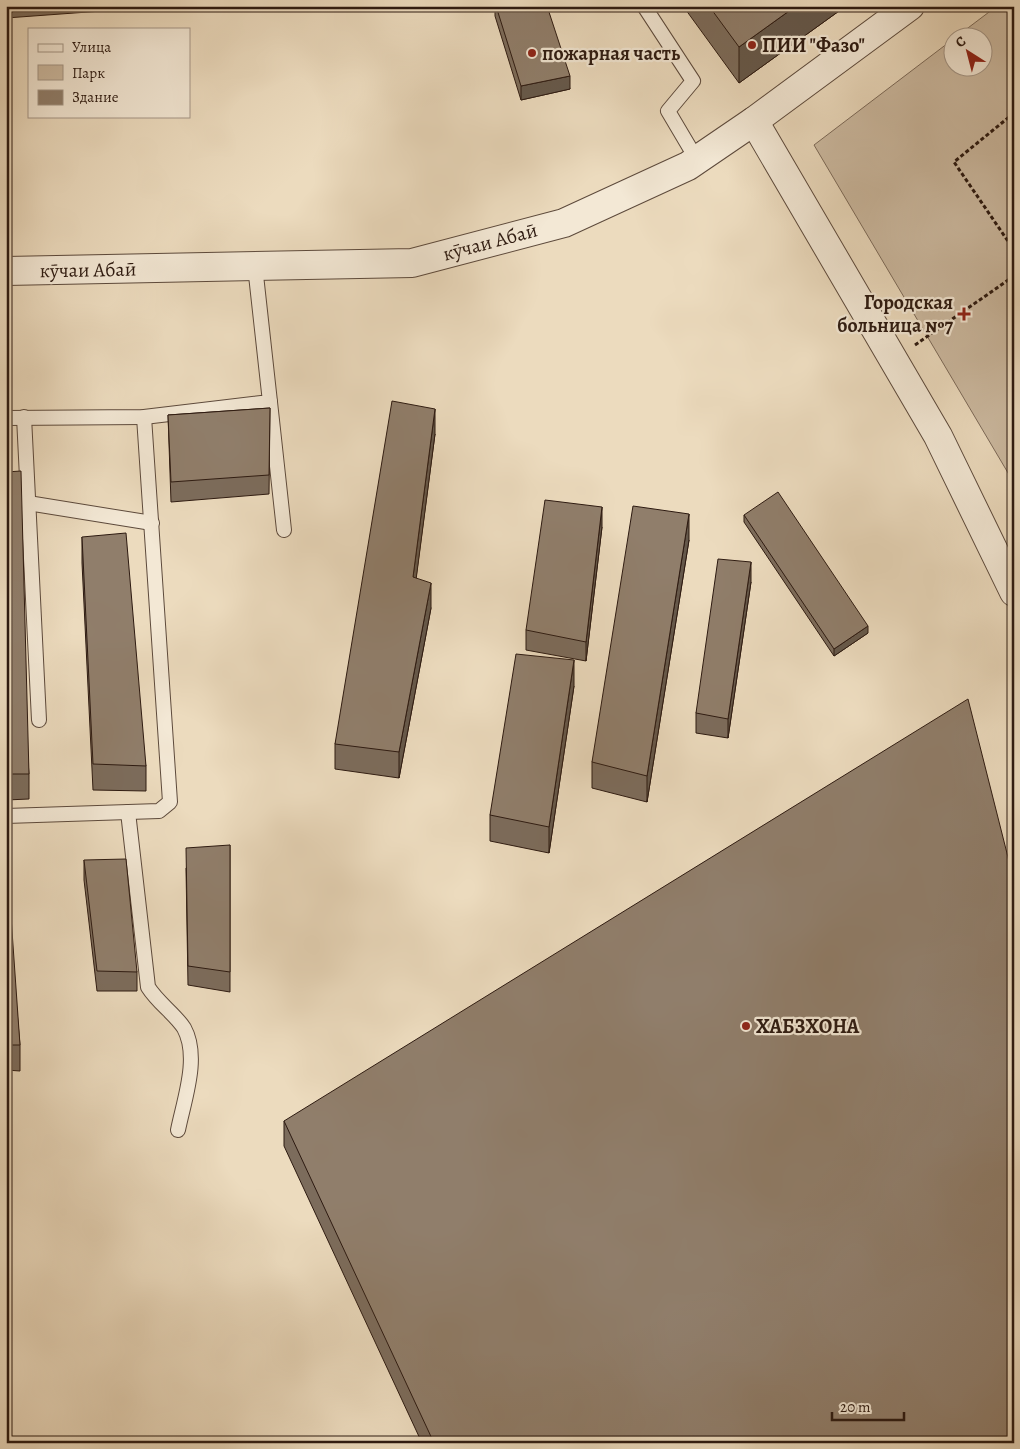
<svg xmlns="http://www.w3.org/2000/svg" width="1020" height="1449" font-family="Alegreya,serif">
	<rect width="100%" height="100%" fill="#ecdbbe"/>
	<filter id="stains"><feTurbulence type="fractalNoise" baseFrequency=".004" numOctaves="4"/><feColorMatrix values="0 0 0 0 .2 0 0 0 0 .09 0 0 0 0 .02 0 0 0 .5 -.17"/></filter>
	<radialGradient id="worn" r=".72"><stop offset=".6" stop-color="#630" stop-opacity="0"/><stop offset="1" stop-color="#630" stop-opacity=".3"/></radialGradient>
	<polygon fill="#ccbaa1" stroke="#7c6a59" points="997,6 1014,6 1014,483 814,145 952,40 952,68 982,68 982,38 956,37"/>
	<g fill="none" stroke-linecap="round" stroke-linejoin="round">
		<defs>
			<g id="service">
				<polyline points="644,6 693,81 668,111 697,160"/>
				<polyline points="270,402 284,530"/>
				<polyline points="24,417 39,720"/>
				<polyline points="6,418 144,417 270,402 255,266"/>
				<polyline points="28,503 152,523"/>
				<path d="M128,812l20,175c10,16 27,27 36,41 16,29 0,72 -6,102"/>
				<polyline points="6,816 159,811 170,802 144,417"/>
			</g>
			<polyline id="minor" points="754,121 938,436 1014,592"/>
			<polyline id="tertiary" points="6,271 412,263 564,223 688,166 754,121 910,6"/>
		</defs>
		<use href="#service" stroke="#5d4a3c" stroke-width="16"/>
		<use href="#minor" stroke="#5d4a3c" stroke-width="30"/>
		<use href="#tertiary" stroke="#5d4a3c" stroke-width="30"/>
		<g stroke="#2d1a11" stroke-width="3" stroke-dasharray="4 2.5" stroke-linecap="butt">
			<polyline points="1014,113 954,162 1014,250"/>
			<polyline points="915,345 1014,276"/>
		</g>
		<use href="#service" stroke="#f3e8d5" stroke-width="14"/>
		<use href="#minor" stroke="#f3e8d5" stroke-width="28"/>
		<use href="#tertiary" stroke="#f3e8d5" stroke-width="28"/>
	</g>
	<g fill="#7c6c5c" stroke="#2d1a11">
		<polygon points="6,6 170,6 6,18"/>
		<polygon points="495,6 547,6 570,89 521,100 495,16"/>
		<polygon points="683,6 846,6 739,83"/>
		<polygon points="270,408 269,494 171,502 168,415"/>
		<polygon points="435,434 416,578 431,608 399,778 335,769 335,744"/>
		<polygon points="6,472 29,774 29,799 6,800"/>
		<polygon points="744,515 868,633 834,656 744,522"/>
		<polygon points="602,527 586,661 526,650 526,630"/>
		<polygon points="82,537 146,766 146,791 93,790 82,563"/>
		<polygon points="689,540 647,802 592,788 592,762"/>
		<polygon points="751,582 728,738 696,733 696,713"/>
		<polygon points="574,686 549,853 490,841 490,815"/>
		<polygon points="230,845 230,992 188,985 186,868"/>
		<polygon points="84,860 137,972 137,991 97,991 84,880"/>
		<polygon points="6,888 20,1045 20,1071 6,1070"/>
		<polygon points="284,1121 1014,1443 422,1443 284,1146"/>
	</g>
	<g fill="#65584b" stroke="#2d1a11">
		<polygon points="796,6 846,6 739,83 739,47"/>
		<polygon points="570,76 570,89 521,100 521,86"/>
		<polygon points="435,409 435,434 413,603 413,577"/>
		<polygon points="602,507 602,527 586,661 586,642"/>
		<polygon points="689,514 689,540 647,802 647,776"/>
		<polygon points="751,562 751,582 728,738 728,719"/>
		<polygon points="431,583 431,608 399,778 399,752"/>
		<polygon points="868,626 868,633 834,656 834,649"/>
		<polygon points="574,660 574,686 549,853 549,827"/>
	</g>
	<g fill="#907e6b" stroke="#2d1a11">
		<polygon points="496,6 547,6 570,76 521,86"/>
		<polygon points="709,6 796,6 739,47"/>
		<polygon points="392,401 435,409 413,577 431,583 399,752 335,744"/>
		<polygon points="270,408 269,475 171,482 168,415"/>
		<polygon points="21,471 29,774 6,774 6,472"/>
		<polygon points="778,492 868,626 834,649 744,515"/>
		<polygon points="545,500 602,507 586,642 526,630"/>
		<polygon points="633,506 689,514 647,776 592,762"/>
		<polygon points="126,533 146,766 93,764 82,537"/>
		<polygon points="718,559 751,562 728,719 696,713"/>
		<polygon points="516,654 574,660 549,827 490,815"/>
		<polygon points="968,699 1014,881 1014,1443 434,1443 284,1121"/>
		<polygon points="230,845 230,972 188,966 186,848"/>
		<polygon points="126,859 137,972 97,971 84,860"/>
		<polygon points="6,888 9,888 20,1045 6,1045"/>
	</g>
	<g fill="#8f2418" stroke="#f3e8d5" stroke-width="2">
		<circle cx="752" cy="45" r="5"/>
		<circle cx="532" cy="53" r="5"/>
		<path d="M961.5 306.5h5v5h5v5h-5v5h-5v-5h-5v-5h5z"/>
		<circle cx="746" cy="1026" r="5"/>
	</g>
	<g text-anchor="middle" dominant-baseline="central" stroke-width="4.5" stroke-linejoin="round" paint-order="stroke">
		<g font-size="20" font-weight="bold" fill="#2d1a11" stroke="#f3e8d5" text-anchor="start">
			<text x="762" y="45">ПИИ "Фазо"</text>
			<text x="542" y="53">пожарная часть</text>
			<text x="953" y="302" text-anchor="end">Городская<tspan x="953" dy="23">больница №7</tspan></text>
			<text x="756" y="1026">ХАБЗХОНА</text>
		</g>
		<g font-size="20" fill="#2d1a11" stroke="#f3e8d5">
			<text transform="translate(490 242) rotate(-15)">кӯчаи Абаӣ</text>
			<text transform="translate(88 270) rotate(-1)">кӯчаи Абаӣ</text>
		</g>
	</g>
	<rect width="1020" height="1449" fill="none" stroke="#ecdbbe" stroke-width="25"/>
	<rect x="8" y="8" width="1005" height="1434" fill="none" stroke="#2d1a11" stroke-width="2.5"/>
	<rect x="12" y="12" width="995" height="1424" fill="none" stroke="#2d1a11"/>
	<rect x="28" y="28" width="162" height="90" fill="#f3e8d5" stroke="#a49687"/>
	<rect x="38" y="44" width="25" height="8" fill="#f3e8d5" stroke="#a49687"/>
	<text x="72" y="52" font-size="15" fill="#2d1a11">Улица</text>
	<rect x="38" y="65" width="25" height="15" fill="#ccbaa1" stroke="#a49687"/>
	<text x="72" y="78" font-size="15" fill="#2d1a11">Парк</text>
	<rect x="38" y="90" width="25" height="15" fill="#907e6b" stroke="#a49687"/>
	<text x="72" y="102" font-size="15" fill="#2d1a11">Здание</text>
	<g transform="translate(968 52) rotate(324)"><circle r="24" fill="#f3e8d5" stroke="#a49687"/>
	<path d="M0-4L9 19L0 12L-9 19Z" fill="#8f2418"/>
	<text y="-8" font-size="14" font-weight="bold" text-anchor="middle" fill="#2d1a11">С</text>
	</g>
	<path d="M832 1412v8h72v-8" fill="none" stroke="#2d1a11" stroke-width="2.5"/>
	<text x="840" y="1412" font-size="15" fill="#2d1a11" stroke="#f3e8d5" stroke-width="4" paint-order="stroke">20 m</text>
	<rect width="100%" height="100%" filter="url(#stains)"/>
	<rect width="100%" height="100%" fill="url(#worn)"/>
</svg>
